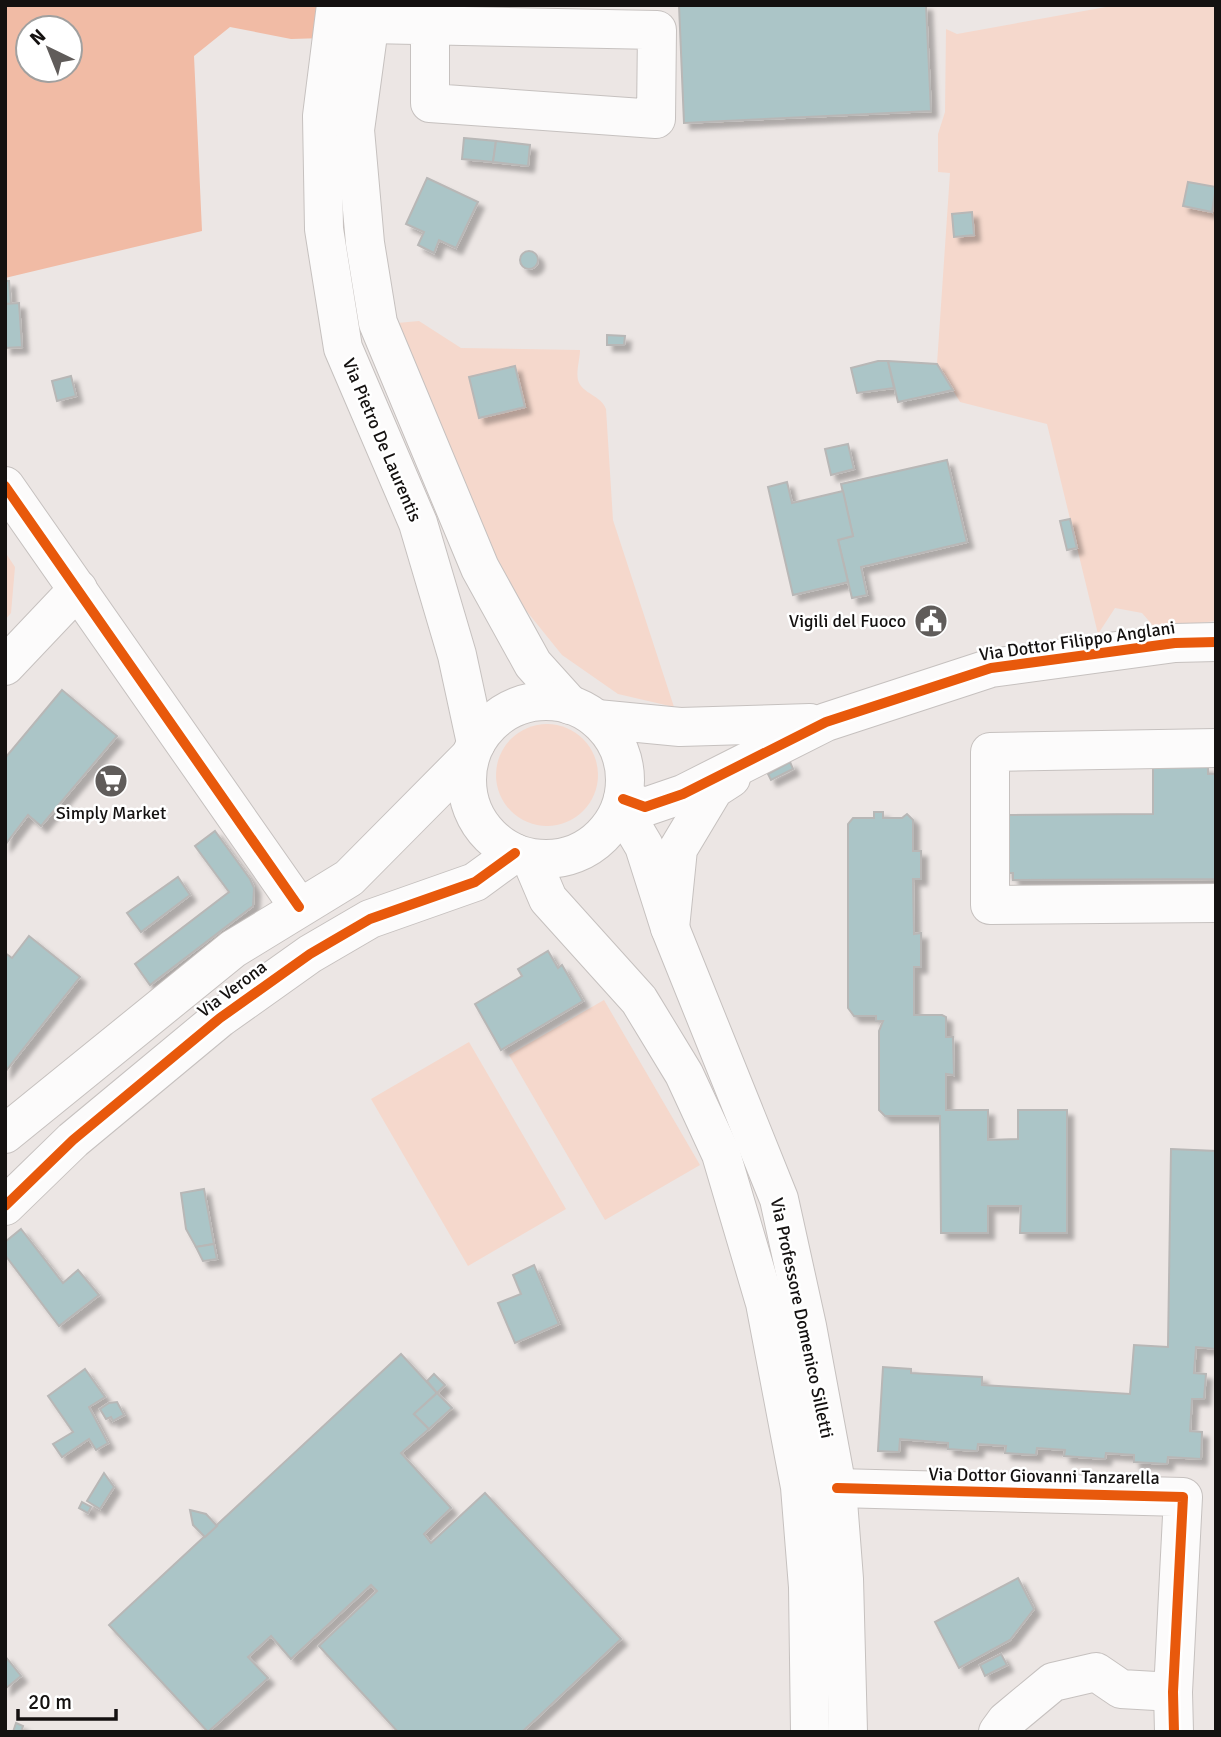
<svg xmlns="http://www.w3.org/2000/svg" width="1221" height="1737" font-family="Signika,sans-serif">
	<defs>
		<filter id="shadow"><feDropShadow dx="6" dy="6" stdDeviation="2" flood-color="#0004"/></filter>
	</defs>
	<rect width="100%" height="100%" fill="#ece6e4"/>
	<g fill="#f5d8cc">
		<polygon points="1117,5 1216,5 1216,621 1155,628 1142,613 1115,608 1098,634 1047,424 960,402 937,364 950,173 938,172 938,134 945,112 946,29 957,34"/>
		<path d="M419,321l42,27 119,2c0,8 -4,22 -2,30 4,14 23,15 28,29l7,111 61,187 -56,-13 -56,-39 -46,-57 -70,-147 -49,-128z"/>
		<polygon points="5,552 15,567 11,613 5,620"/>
		<circle cx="547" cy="775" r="51"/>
		<polygon points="604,1000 700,1165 605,1220 509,1055"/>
		<polygon points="469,1042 566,1209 468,1266 371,1099"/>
	</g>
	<path fill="#f1bba5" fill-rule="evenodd" d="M5,5h322l-3,33 -33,1 -61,-12 -36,29 8,175 -197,47zM28,28h42v42h-42z"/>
	<g fill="#abc5c7" stroke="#b8b7b6" stroke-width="2" filter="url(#shadow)">
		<polygon points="679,5 926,5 931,111 684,123"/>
		<polygon points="464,138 496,141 493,162 462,159"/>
		<polygon points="496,141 530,145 528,166 493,162"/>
		<polygon points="427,178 478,202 456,248 439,240 434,253 418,245 424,232 406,224"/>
		<polygon points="1188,182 1216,187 1212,212 1183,206"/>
		<polygon points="972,212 974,235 954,237 952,214"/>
		<circle cx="529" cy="260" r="9"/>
		<polygon points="5,281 9,281 11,304 5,304"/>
		<polygon points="19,303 22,347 5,348 5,304"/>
		<polygon points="607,335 625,336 624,345 607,345"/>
		<polygon points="878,361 888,361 894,388 857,393 851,368"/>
		<polygon points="888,361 937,364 953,390 898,402"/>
		<polygon points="515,366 525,407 479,418 469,377"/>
		<polygon points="71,376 76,396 57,401 52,381"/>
		<polygon points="848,444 854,469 831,475 825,449"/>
		<polygon points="947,460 967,542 861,567 867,595 852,598 838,540 853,536 841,484"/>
		<polygon points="787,482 792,503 843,491 853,536 838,540 848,582 793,595 768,487"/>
		<polygon points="1070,519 1077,548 1067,550 1060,521"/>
		<polygon points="62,690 117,736 41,826 28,815 5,845 5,758"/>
		<polygon points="790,762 793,769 771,780 768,774"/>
		<polygon points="1208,767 1208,774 1216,774 1216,879 1013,880 1013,873 1007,873 1007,815 1153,814 1153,768"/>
		<polygon points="874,812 883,812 883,818 902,818 907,814 913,820 913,851 921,851 921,879 913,879 914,934 921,933 921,967 914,967 914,1015 942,1015 946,1017 946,1037 953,1037 954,1075 946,1074 946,1110 988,1110 988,1140 1018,1139 1018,1110 1067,1110 1067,1233 1020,1233 1021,1206 988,1206 988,1233 941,1233 940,1116 885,1116 879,1110 879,1031 883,1021 876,1021 876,1016 854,1016 848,1008 848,824 853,818 874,818"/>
		<polygon points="215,831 250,879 254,888 253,906 150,985 135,964 229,892 195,846"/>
		<polygon points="178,877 190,895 141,932 127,913"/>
		<polygon points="29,936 80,977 5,1072 5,953 12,958"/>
		<polygon points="548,951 558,968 562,965 583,1001 501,1050 475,1004 522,976 518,969"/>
		<polygon points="1171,1149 1216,1151 1216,1349 1196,1347 1194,1373 1206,1374 1204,1399 1192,1399 1190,1431 1202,1432 1201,1459 1168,1457 1167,1464 1134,1462 1134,1455 1106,1453 1105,1459 1064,1456 1065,1450 1037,1448 1036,1455 1005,1453 1006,1446 978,1444 977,1451 948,1449 948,1443 900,1439 899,1452 878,1451 883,1367 911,1369 911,1373 982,1377 982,1385 1130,1394 1134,1345 1168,1347"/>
		<polygon points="204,1189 214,1244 196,1247 186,1229 181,1193"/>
		<polygon points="21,1229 63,1283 78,1270 99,1295 59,1326 5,1255 5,1242"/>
		<polygon points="214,1244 217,1259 203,1261 196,1247"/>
		<polygon points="534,1265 559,1324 515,1343 498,1303 521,1294 513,1275"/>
		<polygon points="401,1354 437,1393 414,1414 429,1429 401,1453 451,1508 424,1534 431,1543 485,1493 621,1639 522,1732 398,1732 319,1646 377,1591 371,1585 291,1659 271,1636 248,1657 268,1678 208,1732 109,1625"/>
		<polygon points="85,1369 105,1397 89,1407 108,1443 96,1450 89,1439 62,1457 53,1444 73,1432 48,1396"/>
		<polygon points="434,1374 445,1385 437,1393 427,1381"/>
		<polygon points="437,1393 452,1408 429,1429 414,1414"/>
		<polygon points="117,1402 124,1415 113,1421 111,1417 106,1419 100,1409 109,1403"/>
		<polygon points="104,1473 114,1487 100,1509 87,1501"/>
		<polygon points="82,1502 91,1507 88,1513 79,1508"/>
		<polygon points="190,1510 206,1514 217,1526 205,1537 193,1525"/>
		<polygon points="1018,1578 1034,1609 1010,1640 959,1668 935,1622"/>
		<polygon points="1001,1654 1007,1665 985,1676 980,1665"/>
		<polygon points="5,1656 21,1676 5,1689"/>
		<polygon points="16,1723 23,1726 21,1732 13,1732"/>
	</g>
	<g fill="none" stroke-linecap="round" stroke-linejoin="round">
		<defs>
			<g id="minor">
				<polyline points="369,24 657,30 656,119 430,103 430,26"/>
				<polyline points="5,486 299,907"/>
				<polyline points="5,666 78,589"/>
				<polyline points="597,719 680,727 810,723"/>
				<polyline points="1216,748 990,752 990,905 1216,903"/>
				<polyline points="623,799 645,807 683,794 826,722 991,668 1175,643 1216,642"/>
				<polyline points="670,928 678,849 714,789 731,778"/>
				<polyline points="5,1134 233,949 349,878 470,756"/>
				<polyline points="5,1206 73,1140 220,1018 310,954 370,919 475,882 515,853"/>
				<polyline points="837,1488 1183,1497 1173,1692 1174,1732"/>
				<polyline points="998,1732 1006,1721 1053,1682 1096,1672 1121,1689 1173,1692"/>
			</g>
			<g id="major">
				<polyline points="336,5 322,116 324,229 343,348 418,523 457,655 476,743"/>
				<polyline points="372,5 355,130 365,243 378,323 480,568 533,664 570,705"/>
				<circle cx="546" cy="780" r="79"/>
				<polyline points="621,807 644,846 670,928 779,1199 807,1326 837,1488 844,1579 848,1732"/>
				<polyline points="531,859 548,899 639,1000 684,1074 721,1154 765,1303 800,1487 808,1587 810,1732"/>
			</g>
		</defs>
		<use href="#minor" stroke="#c6c1bf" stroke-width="40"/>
		<use href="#major" stroke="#c6c1bf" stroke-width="40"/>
		<use href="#minor" stroke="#fcfbfb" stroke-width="38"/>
		<use href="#major" stroke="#fcfbfb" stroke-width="38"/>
		<defs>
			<g id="cycleway">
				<polyline points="5,486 299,907"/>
				<polyline points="623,799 645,807 683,794 826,722 991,668 1175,643 1216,642"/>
				<polyline points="5,1206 73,1140 220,1018 310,954 370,919 475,882 515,853"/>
				<polyline points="837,1488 1183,1497 1173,1692 1174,1732"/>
			</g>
		</defs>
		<use href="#cycleway" stroke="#fff" stroke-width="15"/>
		<use href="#cycleway" stroke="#e8590c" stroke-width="10"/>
	</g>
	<defs>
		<symbol id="civic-disc" viewBox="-11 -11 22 22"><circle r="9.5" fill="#605c5a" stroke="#fff"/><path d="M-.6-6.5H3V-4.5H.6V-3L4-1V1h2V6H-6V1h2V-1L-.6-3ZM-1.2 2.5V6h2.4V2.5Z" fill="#fff"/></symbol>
		<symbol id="supermarket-disc" viewBox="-11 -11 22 22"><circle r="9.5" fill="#605c5a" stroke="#fff"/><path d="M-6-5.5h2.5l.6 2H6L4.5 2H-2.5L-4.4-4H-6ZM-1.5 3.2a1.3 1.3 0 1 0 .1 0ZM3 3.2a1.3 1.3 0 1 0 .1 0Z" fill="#fff"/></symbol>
	</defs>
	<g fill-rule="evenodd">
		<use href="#civic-disc" x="912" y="602" width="38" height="38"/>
		<use href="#supermarket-disc" x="92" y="762" width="38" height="38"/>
	</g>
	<g text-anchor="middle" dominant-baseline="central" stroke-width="5" stroke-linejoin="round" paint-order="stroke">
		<g font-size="18" fill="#141110" stroke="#fff">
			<text transform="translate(382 440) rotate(67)">Via Pietro De Laurentis</text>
			<text transform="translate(1077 641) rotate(-8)">Via Dottor Filippo Anglani</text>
			<text transform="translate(232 989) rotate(-37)">Via Verona</text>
			<text transform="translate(802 1318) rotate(78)">Via Professore Domenico Silletti</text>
			<text transform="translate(1044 1476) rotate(1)">Via Dottor Giovanni Tanzarella</text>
		</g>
		<g font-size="18" fill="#141110" stroke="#fff" text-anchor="end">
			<text x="906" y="621">Vigili del Fuoco</text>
			<text x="111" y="813" text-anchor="middle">Simply Market</text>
		</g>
	</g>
	<rect width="1221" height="1737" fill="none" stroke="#141110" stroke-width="14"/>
	<g transform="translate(49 49) rotate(317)"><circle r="33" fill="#ffffff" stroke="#a1a09f" stroke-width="2"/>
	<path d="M0-5L12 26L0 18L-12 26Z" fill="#605c5a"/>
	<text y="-10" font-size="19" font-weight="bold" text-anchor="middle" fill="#141110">N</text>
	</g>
	<path d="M18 1709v10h98v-10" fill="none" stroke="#141110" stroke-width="3.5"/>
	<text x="28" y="1709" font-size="21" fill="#141110" stroke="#ffffff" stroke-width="5" paint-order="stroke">20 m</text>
</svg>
